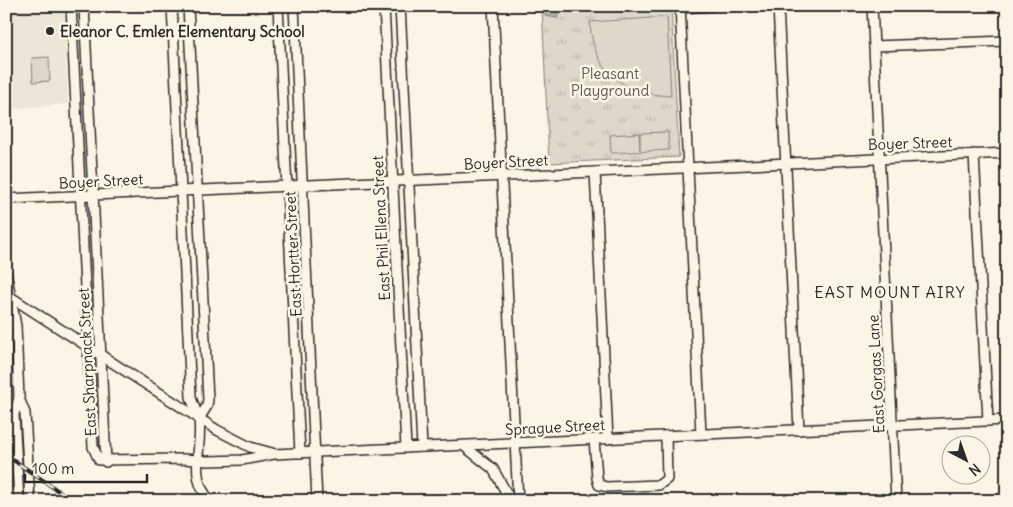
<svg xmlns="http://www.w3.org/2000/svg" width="1013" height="507" font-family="Delius,sans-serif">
	<defs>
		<pattern id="grass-tufts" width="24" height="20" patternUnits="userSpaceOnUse" patternTransform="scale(1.25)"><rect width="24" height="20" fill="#ded8ca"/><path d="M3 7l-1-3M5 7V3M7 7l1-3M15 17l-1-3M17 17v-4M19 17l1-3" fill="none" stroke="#bfbaae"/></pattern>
	</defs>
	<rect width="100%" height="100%" fill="#fcf5e5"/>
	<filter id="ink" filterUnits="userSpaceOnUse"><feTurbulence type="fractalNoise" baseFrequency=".02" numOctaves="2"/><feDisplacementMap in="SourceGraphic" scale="10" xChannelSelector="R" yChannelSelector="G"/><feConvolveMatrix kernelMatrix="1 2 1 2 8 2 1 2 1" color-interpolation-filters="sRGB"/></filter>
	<g filter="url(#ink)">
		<polygon fill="#ece6d7" points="6,6 64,6 68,104 6,109"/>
		<polygon fill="url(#grass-tufts)" stroke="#84827a" points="542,6 671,6 679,157 549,163"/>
		<g fill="#ded8ca" stroke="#84827a">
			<path d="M667,17l4,79c-48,-2 -78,-24 -81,-74z"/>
			<polygon points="49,57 50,81 33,82 32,58"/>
			<polygon points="668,132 669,150 611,153 610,135 639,133 640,150 640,133"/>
		</g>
		<polygon fill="#b4b0a5" stroke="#7d7b74" points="546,6 575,6 575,8 560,9 557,18 545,16"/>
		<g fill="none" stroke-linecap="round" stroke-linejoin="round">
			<defs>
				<g id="minor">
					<polyline points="71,6 93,447 99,460 184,459 208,461 242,460 274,454 1007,420"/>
					<polyline points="84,6 106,462"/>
					<path d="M172,6l19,391c2,8 6,15 8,22 4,29 -12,59 12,82"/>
					<polyline points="188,6 208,399 207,406 199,419"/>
					<polyline points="278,6 300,453"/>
					<polyline points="294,6 317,501"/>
					<polyline points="384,6 406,448"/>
					<polyline points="400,6 422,447"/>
					<polyline points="493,6 518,501"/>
					<polyline points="680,6 701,434"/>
					<polyline points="778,6 799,430"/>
					<polyline points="872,6 896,501"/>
					<polyline points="680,8 712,6"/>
					<polyline points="874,46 1007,41"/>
					<polyline points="974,154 988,421"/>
					<polyline points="595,172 608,439"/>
					<polyline points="6,199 1007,153"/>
					<polyline points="6,271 16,326 19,398 14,414 19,501"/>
					<polyline points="6,294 217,430 250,447 272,453"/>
					<polyline points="19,398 25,413 30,501"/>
					<polyline points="594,439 597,478 599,485 607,487 659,485 667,479 666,436"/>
					<polyline points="464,446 493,469 511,501"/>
				</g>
			</defs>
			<use href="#minor" stroke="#2b2b2b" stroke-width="12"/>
			<use href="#minor" stroke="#fcf5e5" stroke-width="9"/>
			<defs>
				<g id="rail">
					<polyline points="6,455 73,501"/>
					<polyline points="995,501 1007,497"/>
				</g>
			</defs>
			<use href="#rail" stroke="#2b2b2b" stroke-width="4.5"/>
			<use href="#rail" stroke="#fcf5e5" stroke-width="2.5" stroke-dasharray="8" stroke-linecap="butt"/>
		</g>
	</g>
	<circle fill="#2b2b2b" stroke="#fcf5e5" stroke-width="2" cx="50" cy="31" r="5"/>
	<g text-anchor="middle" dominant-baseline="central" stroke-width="5" stroke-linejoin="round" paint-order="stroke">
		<g font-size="15" font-weight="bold" fill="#2b2b2b" stroke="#fcf5e5" text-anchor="start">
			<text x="60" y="31">Eleanor C. Emlen Elementary School</text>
		</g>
		<g font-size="15" fill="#585653" stroke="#fcf5e5">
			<text x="610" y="73">Pleasant<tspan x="610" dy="17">Playground</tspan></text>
		</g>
		<g font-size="15" fill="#2b2b2b" stroke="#fcf5e5">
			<text transform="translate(910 143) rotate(-2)">Boyer Street</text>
			<text transform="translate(506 162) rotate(-3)">Boyer Street</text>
			<text transform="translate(101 181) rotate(-3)">Boyer Street</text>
			<text transform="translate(381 228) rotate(-93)">East Phil Ellena Street</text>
			<text transform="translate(293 254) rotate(-93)">East Hortter Street</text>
			<text transform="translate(87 362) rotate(-93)">East Sharpnack Street</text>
			<text transform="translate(876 374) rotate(-93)">East Gorgas Lane</text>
			<text transform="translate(555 427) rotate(-3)">Sprague Street</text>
		</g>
		<g font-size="16" letter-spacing="1" fill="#2b2b2b" stroke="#fcf5e5">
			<text x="890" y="292">EAST MOUNT AIRY</text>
		</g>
	</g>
	<rect width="1013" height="507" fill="none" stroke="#fcf5e5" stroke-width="25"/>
	<rect x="12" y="12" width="988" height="482" fill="none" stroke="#2b2b2b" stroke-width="2" filter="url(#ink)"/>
	<g transform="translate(966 460) rotate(139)"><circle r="24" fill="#fcf5e5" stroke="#a8a49b"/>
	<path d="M0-4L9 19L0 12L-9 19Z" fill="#2b2b2b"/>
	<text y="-8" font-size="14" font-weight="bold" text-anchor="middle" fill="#2b2b2b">N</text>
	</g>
	<path d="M25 474v8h122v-8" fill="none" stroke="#2b2b2b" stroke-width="2.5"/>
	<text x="32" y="474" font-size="15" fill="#2b2b2b" stroke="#fcf5e5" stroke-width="4" paint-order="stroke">100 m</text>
</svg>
